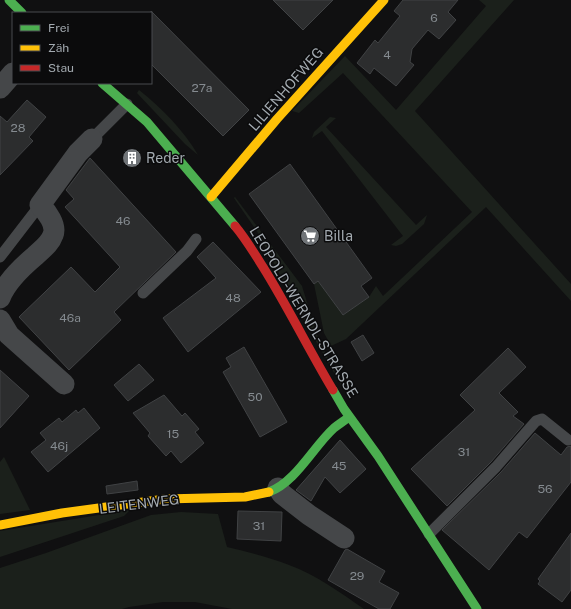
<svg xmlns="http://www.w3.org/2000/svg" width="571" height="609" font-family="'Public Sans',sans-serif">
	<rect width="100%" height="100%" fill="#101011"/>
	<g fill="#1b201b">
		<polygon points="479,0 514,0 415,111 571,284 571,301 486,207 346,339 331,346 324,333 314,284 318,281 343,315 369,297 376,286 383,296 472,212 343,73 299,113 292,111 345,56 396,110 486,6"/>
		<path d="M139,90c23,18 45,41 59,65l-13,-11 -48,-51z"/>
		<polygon points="330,117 336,118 326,127 416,225 427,215 424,224 402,244 396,246 391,245 403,236 322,131 312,138 314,132"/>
		<polygon points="235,197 302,286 318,338 345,392 301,315 258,233 234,198"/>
		<polygon points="4,457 30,510 0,514 0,462"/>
		<polygon points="130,510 124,516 0,557 0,531"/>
		<path d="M181,512l37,2 9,33c21,5 42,10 62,18 27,10 52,28 75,44h-132l-37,-7h-32l-34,5 -7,2h-122v-41l46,-15 105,-38z"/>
	</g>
	<g fill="#2c2d2e" stroke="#404244">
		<polygon points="273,0 333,0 303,30"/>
		<polygon points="403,0 458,0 448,12 456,20 439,39 428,30 412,49 410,62 414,65 396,86 374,68 370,74 357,63 375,40 378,43 400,16 394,11"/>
		<polygon points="151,11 249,110 223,136 151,64"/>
		<polygon points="27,100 46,117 29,137 33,141 0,175 0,116 7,122"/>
		<polygon points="90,158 176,252 114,312 121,320 69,370 19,317 71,267 95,292 120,267 65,207 74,199 66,190"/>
		<polygon points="290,164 372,278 361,286 369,297 343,315 318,281 314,284 249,194"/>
		<polygon points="213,242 261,292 188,352 163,318 216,278 197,257"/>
		<polygon points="363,335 374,353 362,361 351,342"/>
		<polygon points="244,347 287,422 260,437 223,372 231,367 226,358"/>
		<polygon points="508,348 526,367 499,393 518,412 513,416 524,424 491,462 447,506 411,469 475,410 460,395"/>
		<polygon points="139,364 154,380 128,401 114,385"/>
		<polygon points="0,370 29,396 0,428"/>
		<polygon points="164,395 182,416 185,413 199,429 195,432 204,443 181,463 171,451 166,456 148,436 150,433 133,413"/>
		<polygon points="84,408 100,428 48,472 31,452 46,440 40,433 59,418 62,422 76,410 78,413"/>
		<polygon points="535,433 561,455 567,447 571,446 571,482 527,538 519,532 489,570 442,530 501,472"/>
		<polygon points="340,440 366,469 340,493 325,477 311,501 296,490"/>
		<polygon points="137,481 138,490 107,494 106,486"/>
		<polygon points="238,511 282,512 281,541 237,539"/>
		<polygon points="571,533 571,590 562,602 538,584 540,581 538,579"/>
		<polygon points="347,549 385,571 379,582 399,593 390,609 379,609 328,580 345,550"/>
	</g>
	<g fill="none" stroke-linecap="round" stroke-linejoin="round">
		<g stroke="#454749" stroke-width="11">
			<polyline points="92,139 127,104"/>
			<polyline points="0,257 40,205"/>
			<polyline points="143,293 187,251 196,239"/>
			<polyline points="429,534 496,467 536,421 542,419 568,440"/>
		</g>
		<g stroke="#454749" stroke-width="21">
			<polyline points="0,88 13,73"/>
			<path d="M0,298c6,-16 22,-31 35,-42 6,-6 15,-12 18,-21 4,-10 -6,-23 -13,-30l38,-52 14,-14"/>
			<polyline points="0,320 9,335 64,384"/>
			<polyline points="278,488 282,494 309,515 344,538"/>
		</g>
		<g stroke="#4caf50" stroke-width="9">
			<polyline points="9,0 22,13"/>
			<polyline points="102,83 147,122 235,226"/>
			<polyline points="333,390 344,409 378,456 477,609"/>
			<path d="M269,492c27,-10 44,-45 65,-64 5,-4 10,-7 15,-11"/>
		</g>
		<g stroke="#ffc107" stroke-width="9">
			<polyline points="211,197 277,119 384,0"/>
			<polyline points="0,525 62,513 165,499 245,497 269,492"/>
		</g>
		<path stroke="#c62828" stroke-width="9" d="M235,226c11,13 19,27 28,41 25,40 46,83 70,123"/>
	</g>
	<defs>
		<symbol id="building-disc" viewBox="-11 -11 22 22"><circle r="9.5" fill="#707478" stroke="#0b0b0c"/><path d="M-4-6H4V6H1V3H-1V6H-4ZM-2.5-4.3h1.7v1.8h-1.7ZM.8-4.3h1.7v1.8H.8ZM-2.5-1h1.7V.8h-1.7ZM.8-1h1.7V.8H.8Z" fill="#fff"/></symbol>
		<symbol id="supermarket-disc" viewBox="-11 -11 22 22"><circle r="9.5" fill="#707478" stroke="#0b0b0c"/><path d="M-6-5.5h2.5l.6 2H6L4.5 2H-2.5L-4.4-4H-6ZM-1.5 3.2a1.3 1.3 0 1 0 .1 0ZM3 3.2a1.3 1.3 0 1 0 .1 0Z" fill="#fff"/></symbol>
	</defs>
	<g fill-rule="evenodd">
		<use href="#building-disc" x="121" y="147" width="22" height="22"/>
		<use href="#supermarket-disc" x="299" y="225" width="22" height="22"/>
	</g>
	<g text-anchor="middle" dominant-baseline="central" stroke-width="3" stroke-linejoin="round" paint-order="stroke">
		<g font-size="12" fill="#858b90">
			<text x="434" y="18">6</text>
			<text x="387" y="55">4</text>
			<text x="202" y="88">27a</text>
			<text x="18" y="128">28</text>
			<text x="123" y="221">46</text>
			<text x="233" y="298">48</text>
			<text x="70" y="318">46a</text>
			<text x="255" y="397">50</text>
			<text x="173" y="434">15</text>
			<text x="59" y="446">46j</text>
			<text x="464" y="452">31</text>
			<text x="339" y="466">45</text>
			<text x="545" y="489">56</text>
			<text x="259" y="526">31</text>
			<text x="357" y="576">29</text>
		</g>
		<g font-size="14" fill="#a3aab0" stroke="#0b0b0c">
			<text transform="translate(286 89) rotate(-49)">LILIENHOFWEG</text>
			<text transform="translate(304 312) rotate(59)">LEOPOLD-WERNDL-STRASSE</text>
			<text transform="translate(139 504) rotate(-7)">LEITENWEG</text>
		</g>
		<g font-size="14" fill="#a3aab0" stroke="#0b0b0c" text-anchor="start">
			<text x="146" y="158">Reder</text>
			<text x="324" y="236">Billa</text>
		</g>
	</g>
	<rect x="12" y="12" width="140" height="72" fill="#0b0b0c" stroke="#484b4e"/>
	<rect x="20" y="25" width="20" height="6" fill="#4caf50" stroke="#484b4e"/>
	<text x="48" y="32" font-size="12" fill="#a3aab0">Frei</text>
	<rect x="20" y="45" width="20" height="6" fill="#ffc107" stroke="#484b4e"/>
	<text x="48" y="52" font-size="12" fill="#a3aab0">Zäh</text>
	<rect x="20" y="65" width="20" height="6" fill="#c62828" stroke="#484b4e"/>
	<text x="48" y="72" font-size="12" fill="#a3aab0">Stau</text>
</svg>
